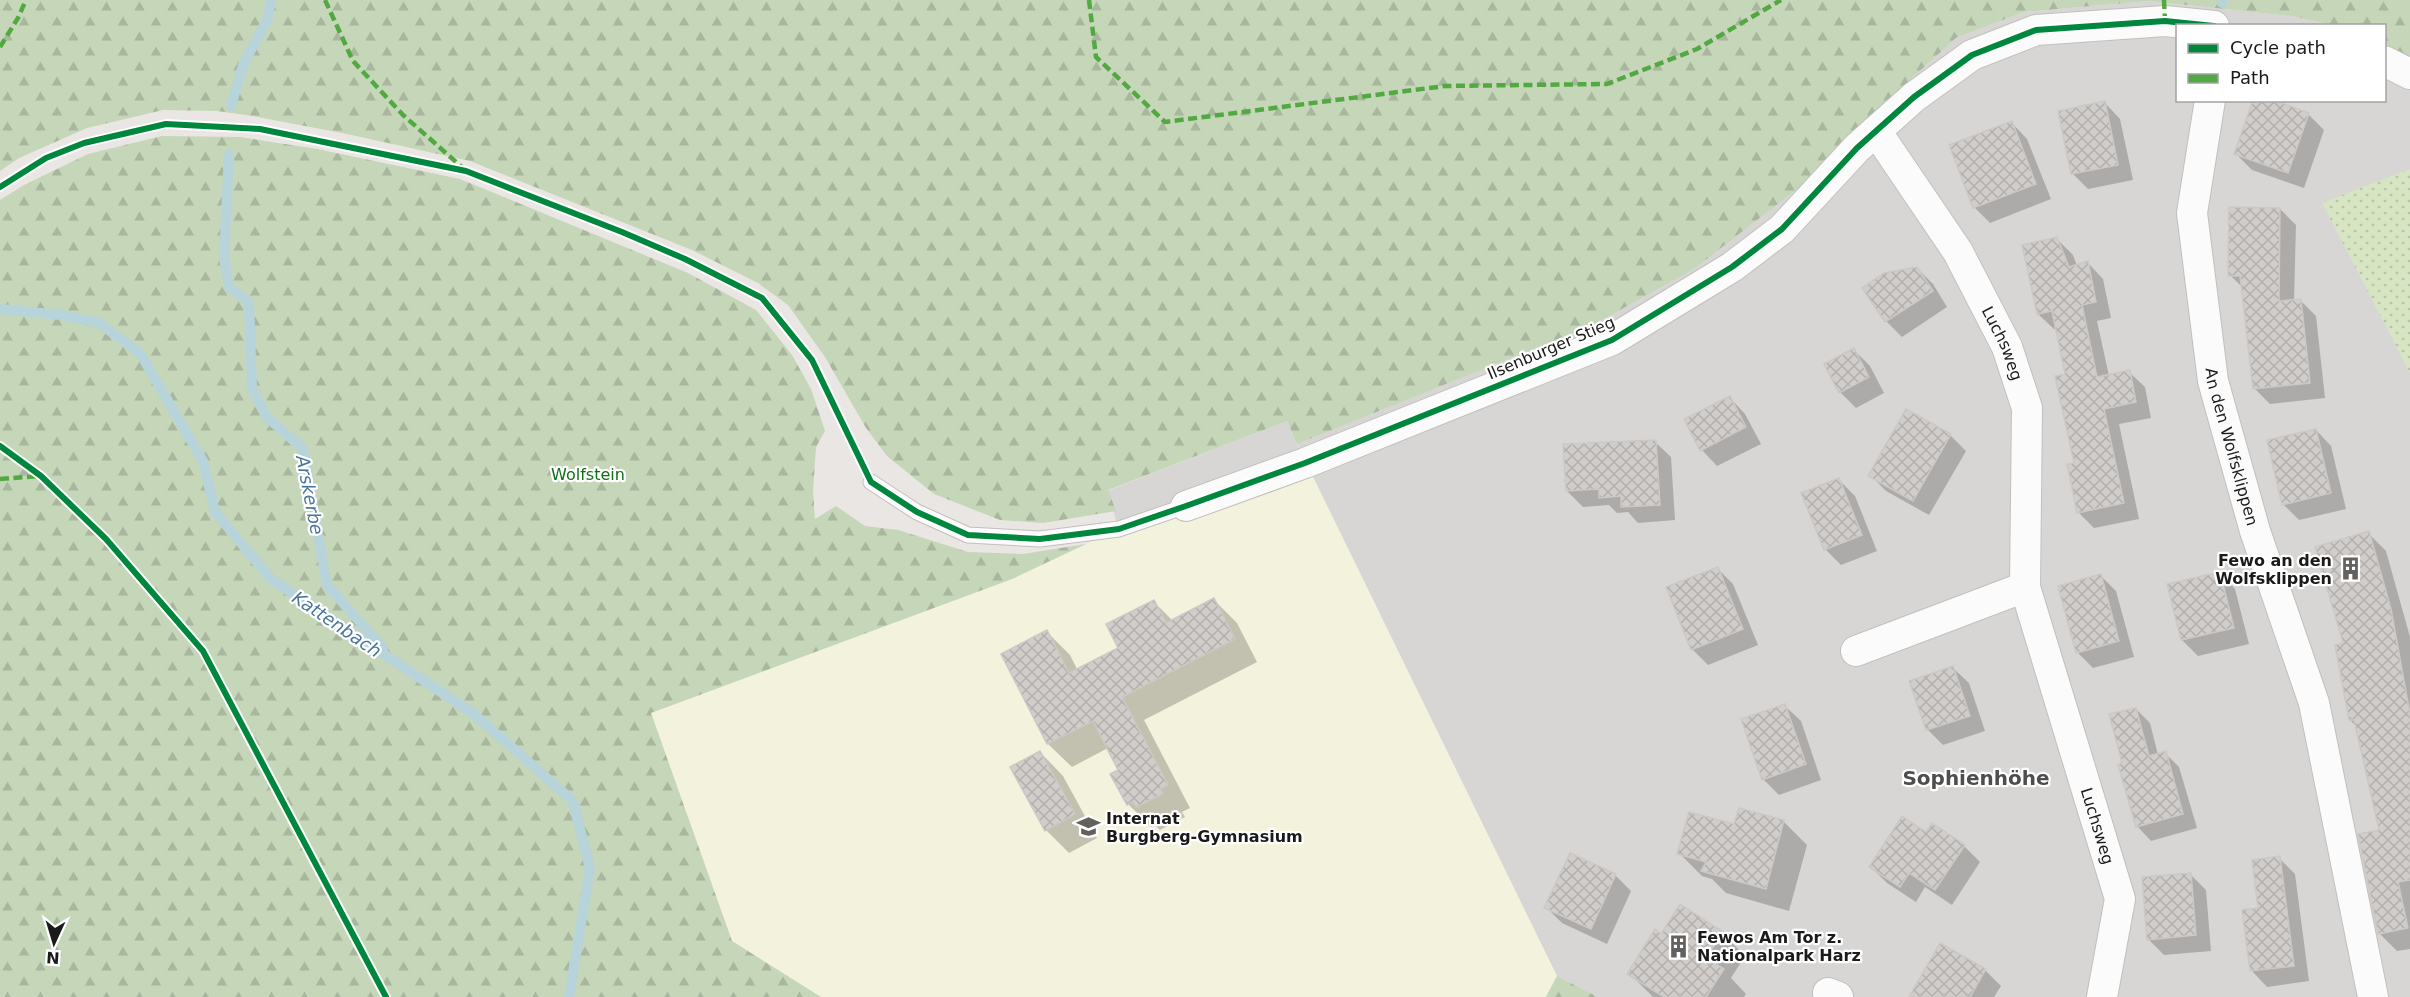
<svg xmlns="http://www.w3.org/2000/svg" width="2410" height="997" font-family="'DejaVu Sans',sans-serif">
	<defs>
		<pattern id="grass-dots" width="8" height="8" patternUnits="userSpaceOnUse" patternTransform="scale(1.5)"><rect width="8" height="8" fill="#d7e5c3"/><path d="M2 2h.1M6 6h.1" fill="none" stroke="#b8c4a7" stroke-width="1.8" stroke-linecap="round"/></pattern>
		<pattern id="forest-firs" width="22" height="20" patternUnits="userSpaceOnUse" patternTransform="scale(1.5)"><rect width="22" height="20" fill="#c5d6b9"/><path d="M5 1l3.5 6h-7zM16 11l3.5 6h-7z" fill="#a9b79e"/></pattern>
		<pattern id="building-cross-hatch" width="8" height="8" patternUnits="userSpaceOnUse" patternTransform="scale(1.5)"><rect width="8" height="8" fill="#d0cdca"/><path d="M0 0l8 8M0 8l8-8" fill="none" stroke="#b2afad"/></pattern>
	</defs>
	<rect width="100%" height="100%" fill="#e9e6e3"/>
	<polygon fill="#d8d6d4" points="2149,1 2291,16 2333,25 2178,26 2178,100 2384,100 2385,45 2410,57 2410,997 1598,997 1557,976 1546,997 821,997 1012,579 1297,444 1602,320 1857,128 1956,38 2024,12"/>
	<polygon fill="#f3f2dd" points="1297,444 1557,976 1546,997 821,997 732,941 651,713 1012,579"/>
	<polygon fill="#d7d6d4" points="1287,421 1305,463 1119,529 1107,491"/>
	<polygon fill="url(#grass-dots)" points="2410,169 2410,373 2322,203"/>
	<g fill="url(#forest-firs)">
		<polygon points="0,0 2410,0 2410,57 2385,45 2384,26 2333,25 2291,16 2149,1 2024,12 1956,38 1857,128 1801,186 1695,268 1595,324 1297,444 1287,421 1108,490 1116,511 1043,523 1000,520 934,494 887,456 866,428 825,357 788,305 758,283 692,250 470,161 347,134 253,116 217,111 163,110 87,128 19,158 0,171"/>
		<polygon points="162,136 239,137 317,149 460,179 688,273 756,310 792,355 811,389 825,431 816,447 813,491 815,519 836,506 865,526 898,530 968,552 1023,554 1086,544 1012,579 651,713 732,941 821,997 0,997 0,200 24,185 88,154"/>
		<polygon points="1557,976 1598,997 1546,997"/>
	</g>
	<g fill="#0003">
		<polygon points="2105,103 2120,119 2133,180 2088,189 2073,174"/>
		<polygon points="2308,114 2324,130 2304,188 2252,170 2236,154"/>
		<polygon points="2012,123 2027,139 2051,199 1990,223 1974,207"/>
		<polygon points="2280,209 2296,225 2294,301 2300,300 2316,316 2325,398 2270,404 2254,388 2243,288 2230,275"/>
		<polygon points="2057,239 2073,255 2077,266 2088,263 2103,279 2111,318 2097,321 2109,376 2129,372 2145,387 2151,418 2119,424 2139,519 2094,528 2078,512 2067,376 2057,329 2054,329 2038,314"/>
		<polygon points="1917,268 1933,284 1947,307 1902,337 1886,321"/>
		<polygon points="1854,350 1870,366 1884,393 1856,408 1840,392 1826,365"/>
		<polygon points="1730,398 1745,414 1761,444 1717,466 1702,450 1686,420"/>
		<polygon points="2316,430 2331,446 2346,509 2299,520 2283,504"/>
		<polygon points="1950,435 1966,451 1929,515 1886,491 1870,475"/>
		<polygon points="1655,442 1671,457 1675,520 1638,523 1628,512 1617,513 1609,505 1583,507 1567,491"/>
		<polygon points="1839,480 1855,496 1877,551 1841,565 1825,549"/>
		<polygon points="2368,533 2386,551 2410,637 2410,949 2397,951 2379,933 2380,831 2356,726 2350,720 2344,644"/>
		<polygon points="1718,569 1733,584 1758,645 1708,665 1692,649"/>
		<polygon points="2220,573 2235,589 2249,644 2198,656 2182,640 2169,585"/>
		<polygon points="2101,576 2116,591 2134,657 2093,668 2077,652"/>
		<polygon points="1214,600 1237,623 1257,662 1144,720 1190,808 1182,812 1185,817 1160,830 1155,825 1151,827 1128,804 1120,771 1108,748 1072,767 1048,744 1003,655 1047,632 1070,655 1078,671 1120,649 1154,602 1173,621"/>
		<polygon points="1953,668 1969,683 1985,731 1943,745 1928,730 1911,682"/>
		<polygon points="1785,706 1801,721 1821,780 1779,795 1763,779"/>
		<polygon points="2136,709 2150,723 2158,755 2165,753 2179,767 2197,828 2151,841 2137,826 2124,764"/>
		<polygon points="1040,752 1063,776 1097,838 1069,853 1046,830"/>
		<polygon points="1740,810 1784,822 1807,845 1789,911 1726,893 1712,879 1702,876 1679,853 1735,826"/>
		<polygon points="1926,834 1964,846 1980,862 1952,905 1925,887 1916,902 1887,883 1871,867"/>
		<polygon points="2279,858 2295,874 2309,981 2267,987 2252,971 2260,909"/>
		<polygon points="2190,874 2206,890 2211,951 2164,955 2148,939"/>
		<polygon points="1615,875 1631,891 1607,944 1562,923 1546,907"/>
		<polygon points="1722,933 1745,956 1731,978 1746,994 1744,997 1653,997 1629,973 1662,936"/>
		<polygon points="1985,970 2001,986 1994,997 1919,997"/>
	</g>
	<g fill="none" stroke-linecap="round" stroke-linejoin="round">
		<g stroke="#b8d4db" stroke-width="10">
			<polyline points="2222,0 2222,3"/>
			<polyline points="231,106 243,65 268,18 271,0"/>
			<polyline points="229,154 224,258 229,287 249,302 252,388 266,416 303,449 327,585 383,648"/>
			<polyline points="0,309 61,315 99,323 140,353 203,461 215,512 271,579 474,714 573,801 590,869 569,997"/>
		</g>
	</g>
	<g fill="url(#building-cross-hatch)" stroke="#ccc8c5" stroke-width="1.5">
		<polygon points="2253,100 2274,100 2309,113 2288,173 2234,154"/>
		<polygon points="2105,101 2118,165 2071,174 2058,111"/>
		<polygon points="2012,121 2036,184 1973,208 1949,145"/>
		<polygon points="2229,207 2280,208 2279,301 2301,299 2310,383 2253,389 2240,276 2228,276"/>
		<polygon points="2057,237 2069,267 2088,261 2096,302 2082,305 2097,377 2130,370 2136,402 2104,409 2124,503 2077,513 2067,464 2074,463 2055,376 2065,374 2052,311 2037,314 2022,245"/>
		<polygon points="1917,267 1933,291 1885,322 1862,288 1884,273"/>
		<polygon points="1854,348 1869,377 1839,393 1824,364"/>
		<polygon points="1730,396 1746,427 1700,451 1684,419"/>
		<polygon points="1906,409 1951,434 1913,501 1868,476"/>
		<polygon points="2316,429 2331,493 2282,505 2267,440"/>
		<polygon points="1656,440 1660,505 1621,507 1621,496 1599,498 1599,489 1566,491 1563,444"/>
		<polygon points="1839,478 1862,535 1824,550 1801,493"/>
		<polygon points="2369,531 2391,609 2410,714 2410,880 2398,882 2408,928 2378,934 2358,834 2379,830 2354,720 2349,720 2335,645 2343,643 2315,547"/>
		<polygon points="1718,567 1743,629 1691,650 1666,587"/>
		<polygon points="2220,572 2234,628 2181,640 2167,584"/>
		<polygon points="2101,574 2119,641 2076,653 2058,586"/>
		<polygon points="1214,598 1235,639 1122,697 1168,785 1160,789 1163,794 1136,807 1133,802 1127,805 1110,774 1118,770 1093,721 1047,744 1001,654 1047,630 1069,673 1118,648 1106,624 1154,600 1166,623"/>
		<polygon points="1953,666 1970,716 1926,730 1909,681"/>
		<polygon points="1785,704 1806,764 1762,780 1741,719"/>
		<polygon points="2136,708 2149,756 2166,751 2183,814 2136,827 2118,765 2122,763 2109,714"/>
		<polygon points="1040,751 1075,814 1045,831 1010,767"/>
		<polygon points="1739,808 1784,820 1766,889 1701,871 1706,862 1677,854 1689,812 1734,824"/>
		<polygon points="1902,816 1926,832 1932,823 1965,845 1935,890 1909,873 1900,887 1869,867"/>
		<polygon points="1570,853 1616,874 1591,929 1544,908"/>
		<polygon points="2280,856 2294,966 2250,971 2242,910 2258,908 2252,860"/>
		<polygon points="2191,873 2196,935 2147,940 2142,877"/>
		<polygon points="1680,904 1723,932 1706,958 1724,969 1706,997 1664,997 1627,974 1655,929 1661,934"/>
		<polygon points="1940,943 1986,969 1970,997 1909,997"/>
	</g>
	<g fill="none" stroke-linecap="round" stroke-linejoin="round">
		<defs>
			<polyline id="service" points="871,482 917,512 968,535 1040,539 1119,529 1186,506"/>
			<g id="minor">
				<polyline points="2384,61 2410,74"/>
				<path id="s1" d="M2210,100l-18,113 21,168 42,150 59,172 59,294"/>
				<path id="s2" d="M1876,131l82,121 49,95 20,61 -2,179 95,312 -18,98"/>
				<polyline points="1186,506 1305,463 1612,340 1732,267 1782,229 1857,148 1914,97 1972,55 2036,30 2165,21 2214,26"/>
				<polyline points="1856,651 2025,587"/>
				<polyline points="1828,993 1838,997"/>
			</g>
		</defs>
		<use href="#service" stroke="#c1c0bf" stroke-width="17"/>
		<use href="#minor" stroke="#c1c0bf" stroke-width="32"/>
		<use href="#service" stroke="#fcfbfb" stroke-width="15"/>
		<use href="#minor" stroke="#fcfbfb" stroke-width="30"/>
		<g stroke="#52a942" stroke-width="4.5" stroke-dasharray="9 4.5" stroke-linecap="butt">
			<polyline points="325,0 353,61 403,115 464,169"/>
			<polyline points="1089,0 1096,57 1165,122 1445,86 1607,84 1697,49 1781,0"/>
			<polyline points="2164,0 2165,21"/>
			<polyline points="0,47 18,18 26,0"/>
			<polyline points="0,479 41,476"/>
		</g>
		<defs>
			<g id="cycleway">
				<polyline points="0,187 46,158 84,143 166,124 260,129 466,171 622,232 685,259 762,298 812,360 871,482 917,512 968,535 1040,539 1119,529 1186,506 1305,463 1612,340 1732,267 1782,229 1857,148 1914,97 1972,55 2036,30 2165,21 2214,26"/>
				<polyline points="0,446 41,476 106,539 203,651 386,997"/>
			</g>
		</defs>
		<use href="#cycleway" stroke="#fff" stroke-width="10"/>
		<use href="#cycleway" stroke="#00873e" stroke-width="6"/>
	</g>
	<defs>
		<symbol id="building-bare" viewBox="-9 -9 18 18"><path d="M-4-6H4V6H1V3H-1V6H-4ZM-2.5-4.3h1.7v1.8h-1.7ZM.8-4.3h1.7v1.8H.8ZM-2.5-1h1.7V.8h-1.7ZM.8-1h1.7V.8H.8Z" fill="#626160" stroke="#fff" stroke-width="2.5" paint-order="stroke"/></symbol>
		<symbol id="school-bare" viewBox="-9 -9 18 18"><path d="M0-5L7-2L0 1L-7-2ZM-4 1L0 2.5L4 1V4Q0 6-4 4Z" fill="#626160" stroke="#fff" stroke-width="2.5" paint-order="stroke"/></symbol>
	</defs>
	<g fill-rule="evenodd">
		<use href="#building-bare" x="2334" y="552" width="33" height="33"/>
		<use href="#school-bare" x="1072" y="810" width="33" height="33"/>
		<use href="#building-bare" x="1662" y="930" width="33" height="33"/>
	</g>
	<g text-anchor="middle" dominant-baseline="central" stroke-width="4.5" stroke-linejoin="round" paint-order="stroke">
		<g font-size="16" fill="#1a1a1a" stroke="#fff">
			<text stroke="none"><textPath href="#s2" startOffset="248">Luchsweg</textPath></text>
			<text transform="translate(1551 348) rotate(-23)">Ilsenburger Stieg</text>
			<text stroke="none"><textPath href="#s1" startOffset="352">An den Wolfsklippen</textPath></text>
			<text stroke="none"><textPath href="#s2" startOffset="746">Luchsweg</textPath></text>
		</g>
		<g font-size="16" fill="#117016" stroke="#fff">
			<text x="588" y="474">Wolfstein</text>
		</g>
		<g font-size="16" font-weight="bold" fill="#1a1a1a" stroke="#fff" text-anchor="start">
			<text x="2332" y="560" text-anchor="end">Fewo an den<tspan x="2332" dy="18">Wolfsklippen</tspan></text>
			<text x="1106" y="818">Internat<tspan x="1106" dy="18">Burgberg-Gymnasium</tspan></text>
			<text x="1697" y="937">Fewos Am Tor z.<tspan x="1697" dy="18">Nationalpark Harz</tspan></text>
		</g>
		<g font-size="18" font-style="italic" fill="#4b779c" stroke="#fff">
			<text transform="translate(310 495) rotate(79)">Arskerbe</text>
			<text transform="translate(337 624) rotate(34)">Kattenbach</text>
		</g>
		<g font-size="20" font-weight="bold" fill="#4d4d4d" stroke="#fff">
			<text x="1976" y="778">Sophienhöhe</text>
		</g>
	</g>
	<rect x="2176" y="24" width="210" height="78" fill="#ffffff" stroke="#a3a3a3" stroke-width="1.5"/>
	<rect x="2188" y="44" width="30" height="9" fill="#00873e" stroke="#a3a3a3" stroke-width="1.5"/>
	<text x="2230" y="54" font-size="18" fill="#1a1a1a">Cycle path</text>
	<rect x="2188" y="74" width="30" height="9" fill="#52a942" stroke="#a3a3a3" stroke-width="1.5"/>
	<text x="2230" y="84" font-size="18" fill="#1a1a1a">Path</text>
	<g transform="translate(54 943) rotate(184)" stroke="#ffffff" stroke-width="4.5" paint-order="stroke">
	<path d="M0-4.5L10 22L0 15L-10 22Z" fill="#1a1a1a"/>
	<text y="-9" font-size="16" font-weight="bold" text-anchor="middle" fill="#1a1a1a">N</text>
	</g>
</svg>
